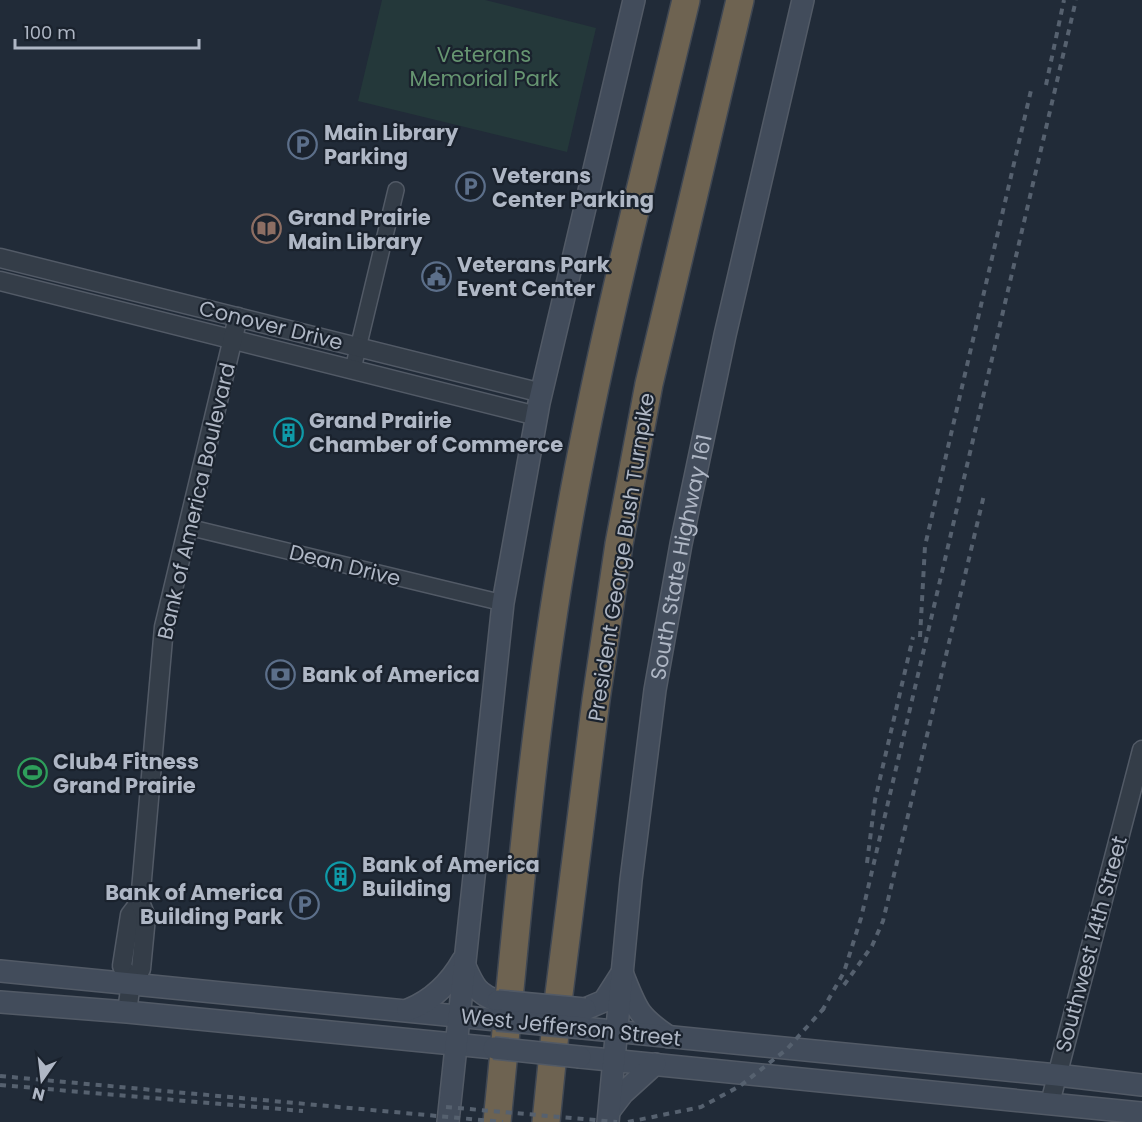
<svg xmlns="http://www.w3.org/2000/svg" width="1142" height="1122" font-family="Poppins,sans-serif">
	<rect width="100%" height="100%" fill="#212b38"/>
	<polygon fill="#24383a" points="382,0 485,0 596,28 567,152 358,101"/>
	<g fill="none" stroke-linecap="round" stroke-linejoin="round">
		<defs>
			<g id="minor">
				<polyline points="353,369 396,190"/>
				<polyline points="188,527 503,603"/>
			</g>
			<g id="tertiary">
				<polyline points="0,258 542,393"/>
				<polyline points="0,281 537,416"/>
				<polyline points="131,982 122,966 130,915 140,902"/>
				<polyline points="127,1012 131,982 141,969 146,917 140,902 164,627 238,317"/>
				<polyline points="1050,1103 1142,750"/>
			</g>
			<g id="secondary">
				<path d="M464,964c9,20 12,30 34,37"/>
				<polyline points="0,971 497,1020"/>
				<path d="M623,975c14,35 15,41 46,62"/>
				<polyline points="0,1002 127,1012 494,1048"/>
				<polyline points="585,1009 604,1001 620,976"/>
				<path d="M408,1010c25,-10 42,-27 55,-50"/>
				<polyline points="583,1028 1057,1075 1142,1085"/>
				<polyline points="580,1057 1142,1113"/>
				<polyline points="610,1110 623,1093 655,1064"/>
				<polyline points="448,1122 503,603 539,403 634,0"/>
				<path id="s1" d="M608,1122l23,-242 24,-190 26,-146 44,-209 78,-335"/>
			</g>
			<g id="motorway">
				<path d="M497,1122c20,-197 35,-396 70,-591 31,-179 77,-355 119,-531"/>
				<polyline points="546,1122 559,994 596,700 619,544 649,384 740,0"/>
			</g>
		</defs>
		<use href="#minor" stroke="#525a66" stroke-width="18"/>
		<use href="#tertiary" stroke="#525a66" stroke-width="21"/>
		<use href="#secondary" stroke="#525a66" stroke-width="24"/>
		<use href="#motorway" stroke="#3f4753" stroke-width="30"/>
		<use href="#minor" stroke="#343d48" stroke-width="15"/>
		<use href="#tertiary" stroke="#343d48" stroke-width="18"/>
		<use href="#secondary" stroke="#424c5b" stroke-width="21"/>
		<use href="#motorway" stroke="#6e6351" stroke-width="27"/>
		<g stroke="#56616f" stroke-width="4" stroke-dasharray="6 6" stroke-linecap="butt">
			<polyline points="1046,85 1064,0"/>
			<polyline points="920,637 925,546 1032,86"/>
			<polyline points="867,863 875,800 913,637"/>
			<polyline points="844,985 872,946 883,921 984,495"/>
			<polyline points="822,1011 844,972 861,918 1076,0"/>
			<polyline points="0,1076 503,1122"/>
			<polyline points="0,1085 303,1111"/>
			<polyline points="446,1107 617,1122"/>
			<polyline points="628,1122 701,1107 740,1086 787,1049 826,1006"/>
		</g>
		<defs>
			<g id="secondary-bridge">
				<polyline points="498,1001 585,1009"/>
				<polyline points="497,1020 583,1028"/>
				<polyline points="494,1048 580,1057"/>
			</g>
		</defs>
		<use href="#secondary-bridge" stroke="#525a66" stroke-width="24" stroke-linecap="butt"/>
		<use href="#secondary-bridge" stroke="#424c5b" stroke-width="21"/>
	</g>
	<defs>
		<symbol id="parking-ring" viewBox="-11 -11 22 22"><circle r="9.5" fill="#1a222d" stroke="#5c6f8a" stroke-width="1.5"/><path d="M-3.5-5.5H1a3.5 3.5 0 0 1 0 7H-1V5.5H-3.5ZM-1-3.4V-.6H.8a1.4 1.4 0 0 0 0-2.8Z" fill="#5c6f8a"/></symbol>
		<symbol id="library-ring" viewBox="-11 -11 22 22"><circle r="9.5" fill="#1a222d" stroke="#8d6e63" stroke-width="1.5"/><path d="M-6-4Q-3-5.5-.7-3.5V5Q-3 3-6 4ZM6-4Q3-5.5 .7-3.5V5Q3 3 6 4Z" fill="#8d6e63"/></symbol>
		<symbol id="civic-ring" viewBox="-11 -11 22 22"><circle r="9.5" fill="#1a222d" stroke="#5c6f8a" stroke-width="1.5"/><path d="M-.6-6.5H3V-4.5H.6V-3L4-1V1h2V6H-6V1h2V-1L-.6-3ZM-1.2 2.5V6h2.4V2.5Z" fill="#5c6f8a"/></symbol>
		<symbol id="building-ring" viewBox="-11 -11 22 22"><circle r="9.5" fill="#1a222d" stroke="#0f9aa8" stroke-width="1.5"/><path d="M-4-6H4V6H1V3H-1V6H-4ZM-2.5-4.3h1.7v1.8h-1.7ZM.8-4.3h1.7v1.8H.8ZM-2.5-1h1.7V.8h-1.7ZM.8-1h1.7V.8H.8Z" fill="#0f9aa8"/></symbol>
		<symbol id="bank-ring" viewBox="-11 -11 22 22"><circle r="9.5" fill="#1a222d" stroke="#5c6f8a" stroke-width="1.5"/><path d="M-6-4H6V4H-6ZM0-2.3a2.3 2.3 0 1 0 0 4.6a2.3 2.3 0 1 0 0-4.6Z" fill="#5c6f8a"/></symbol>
		<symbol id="stadium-ring" viewBox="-11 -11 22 22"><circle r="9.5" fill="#1a222d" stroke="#2e9e5b" stroke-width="1.5"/><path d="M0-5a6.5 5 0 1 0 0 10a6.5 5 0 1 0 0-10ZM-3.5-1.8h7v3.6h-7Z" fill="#2e9e5b"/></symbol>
	</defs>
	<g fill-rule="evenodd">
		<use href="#parking-ring" x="286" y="128" width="33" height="33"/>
		<use href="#parking-ring" x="454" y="170" width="33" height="33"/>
		<use href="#library-ring" x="250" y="212" width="33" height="33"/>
		<use href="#civic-ring" x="420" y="260" width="33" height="33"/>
		<use href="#building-ring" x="272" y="416" width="33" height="33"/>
		<use href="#bank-ring" x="264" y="658" width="33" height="33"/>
		<use href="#stadium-ring" x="16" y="756" width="33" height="33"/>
		<use href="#building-ring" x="324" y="860" width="33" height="33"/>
		<use href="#parking-ring" x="288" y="888" width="33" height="33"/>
	</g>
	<g text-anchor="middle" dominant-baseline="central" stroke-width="4.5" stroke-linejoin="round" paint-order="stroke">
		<g font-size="21" fill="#669571" stroke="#1a222d">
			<text x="484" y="54">Veterans<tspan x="484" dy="24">Memorial Park</tspan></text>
		</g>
		<g font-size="21" font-weight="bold" fill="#afb7c5" stroke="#1a222d" text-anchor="start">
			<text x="324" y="132">Main Library<tspan x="324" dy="24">Parking</tspan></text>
			<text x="492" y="175">Veterans<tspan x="492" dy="24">Center Parking</tspan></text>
			<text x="288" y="217">Grand Prairie<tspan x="288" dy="24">Main Library</tspan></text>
			<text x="457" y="264">Veterans Park<tspan x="457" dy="24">Event Center</tspan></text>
			<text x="309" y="420">Grand Prairie<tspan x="309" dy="24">Chamber of Commerce</tspan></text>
			<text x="302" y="674">Bank of America</text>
			<text x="53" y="761">Club4 Fitness<tspan x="53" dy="24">Grand Prairie</tspan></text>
			<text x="362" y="864">Bank of America<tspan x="362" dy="24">Building</tspan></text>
			<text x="283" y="892" text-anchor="end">Bank of America<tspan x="283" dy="24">Building Park</tspan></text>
		</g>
		<g font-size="21" fill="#afb7c5" stroke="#1a222d">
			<text transform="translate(271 325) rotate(14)">Conover Drive</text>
			<text transform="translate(196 501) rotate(-77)">Bank of America Boulevard</text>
			<text transform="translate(621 557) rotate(-81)">President George Bush Turnpike</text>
			<text stroke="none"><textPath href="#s1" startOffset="570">South State Highway 161</textPath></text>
			<text transform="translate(345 565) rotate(14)">Dean Drive</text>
			<text transform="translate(1091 944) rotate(-75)">Southwest 14th Street</text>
			<text transform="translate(571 1027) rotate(6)">West Jefferson Street</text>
		</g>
	</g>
	<g transform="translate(42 1080) rotate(194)" stroke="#1a222d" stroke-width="4.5" paint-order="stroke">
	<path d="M0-4.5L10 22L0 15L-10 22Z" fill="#afb7c5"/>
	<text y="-9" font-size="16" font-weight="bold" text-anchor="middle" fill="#afb7c5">N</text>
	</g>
	<path d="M15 39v9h184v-9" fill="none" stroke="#afb7c5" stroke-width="3"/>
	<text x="24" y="39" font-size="18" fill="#afb7c5" stroke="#1a222d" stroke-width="4.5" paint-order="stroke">100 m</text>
</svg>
